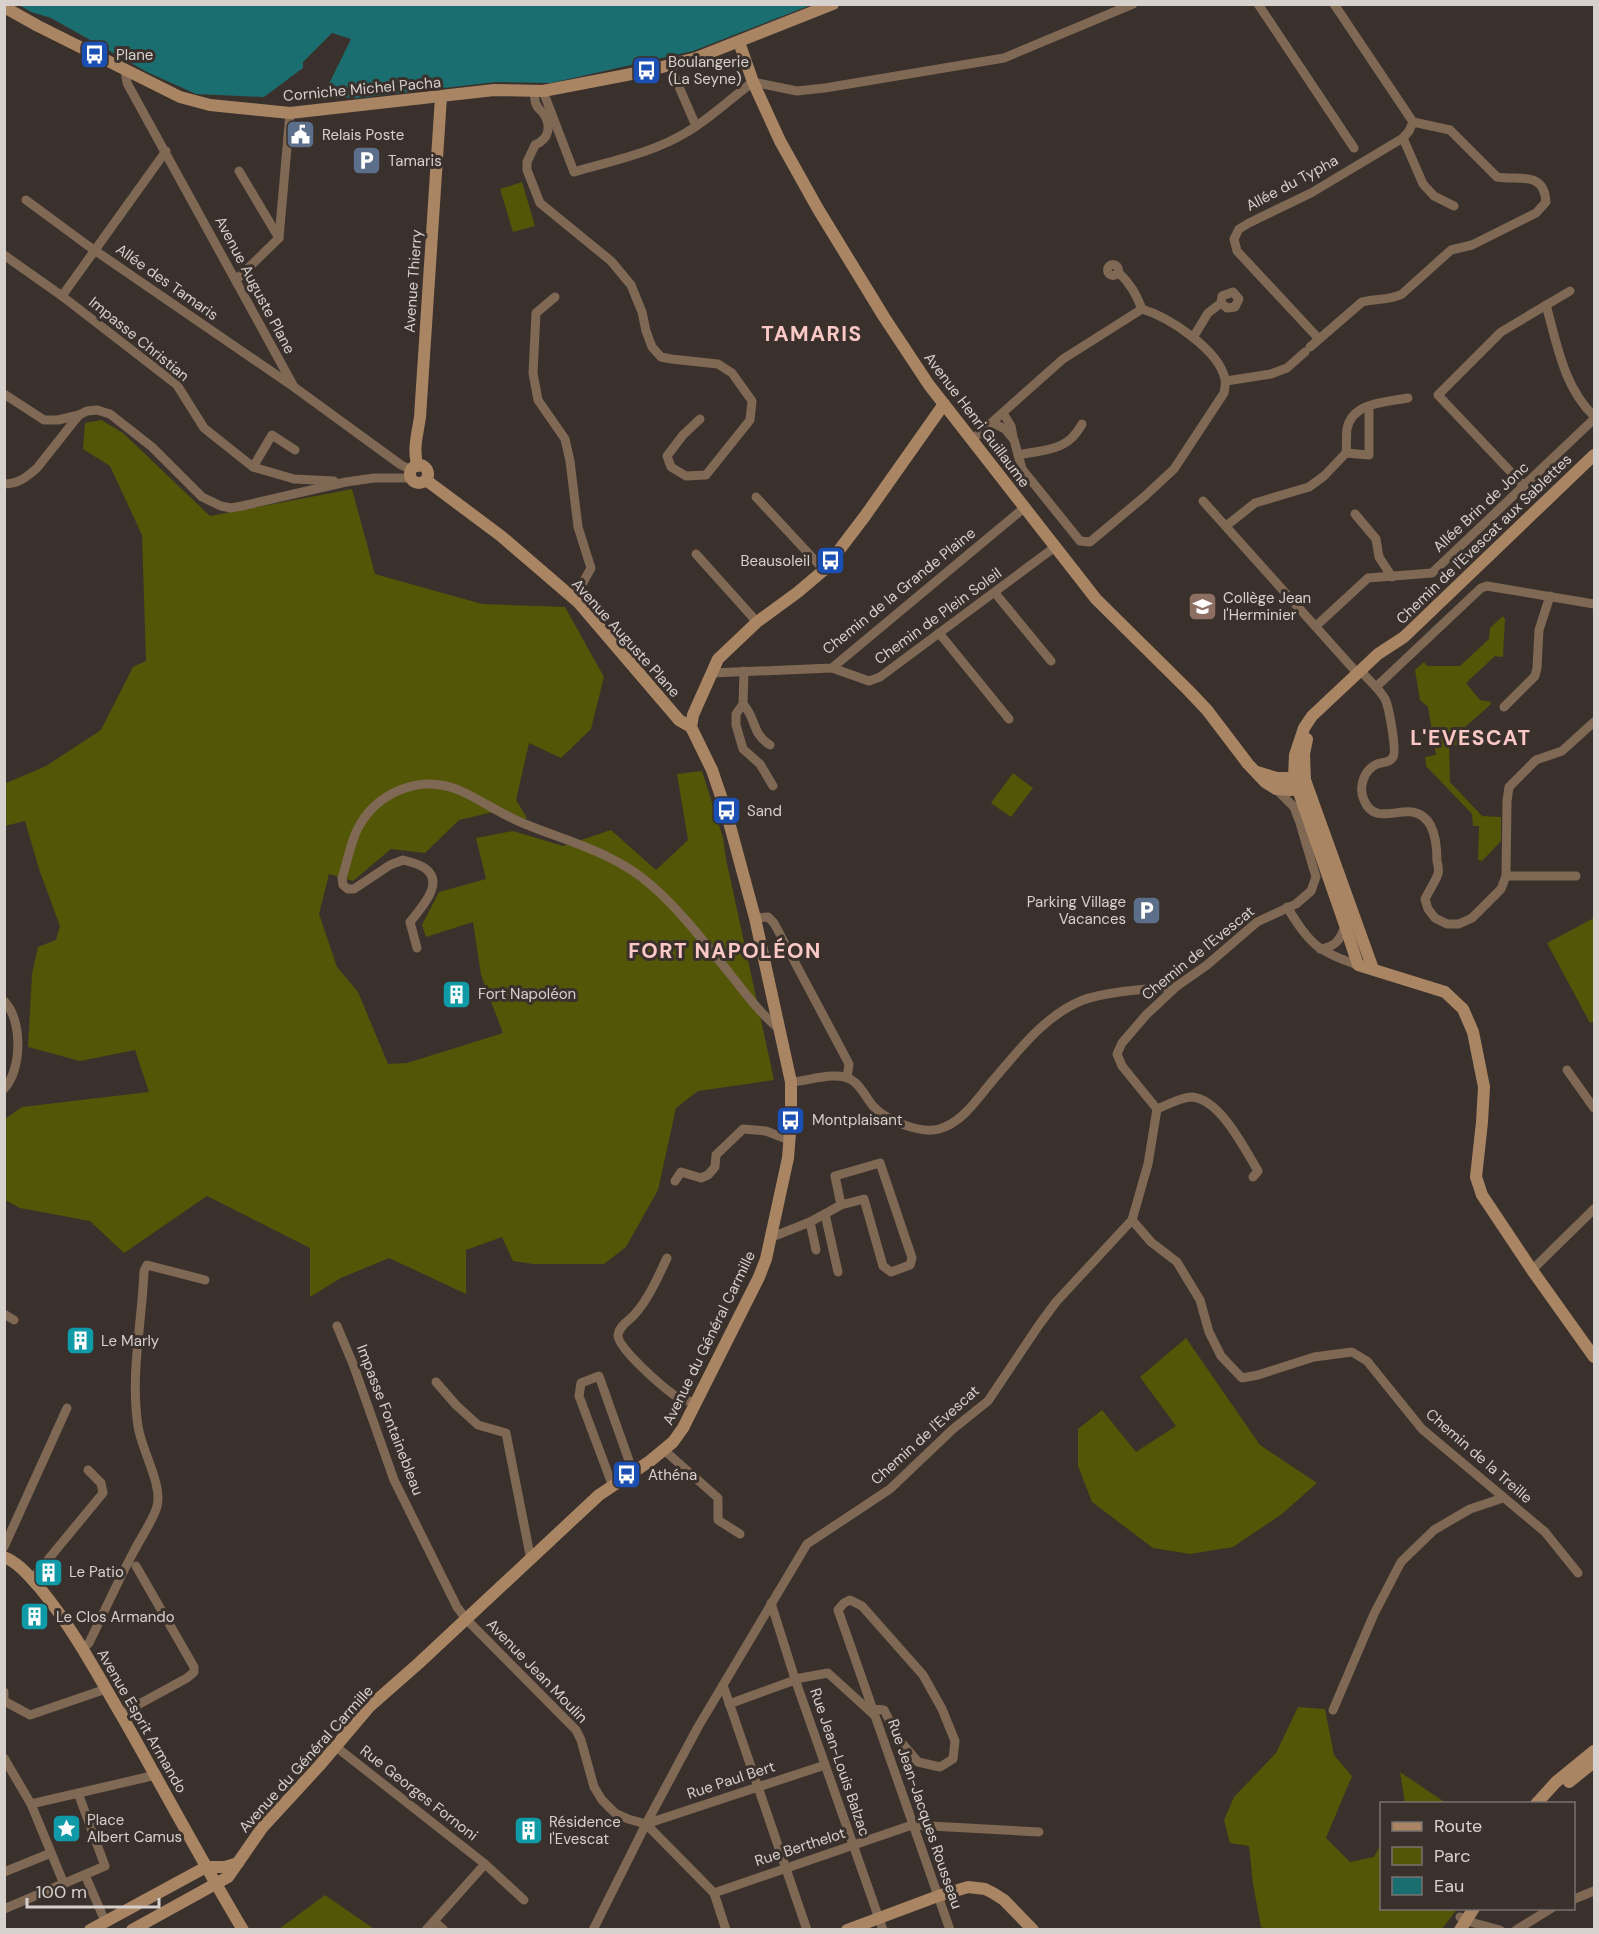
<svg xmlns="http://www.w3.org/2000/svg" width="1599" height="1934" font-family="'DM Sans',sans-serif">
	<rect width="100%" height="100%" fill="#3a312d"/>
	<g fill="#525606">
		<polygon points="522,182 535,226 513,232 500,189"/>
		<polygon points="101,420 123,433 210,516 352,489 375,574 482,604 565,607 604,677 591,729 561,758 529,743 516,800 527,818 524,820 502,810 459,820 425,853 391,849 353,881 329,874 319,914 337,967 358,992 388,1064 407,1063 503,1033 481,975 473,922 426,937 422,925 439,892 486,879 476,838 513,831 563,846 611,830 656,870 688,840 677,774 702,771 723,838 726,859 774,1080 698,1091 676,1108 658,1190 626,1247 604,1264 533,1264 513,1261 502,1237 466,1250 466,1294 389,1258 341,1278 310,1297 310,1248 207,1196 124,1253 90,1221 20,1208 5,1200 5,1119 22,1107 149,1092 135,1050 80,1061 28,1047 32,974 38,947 56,940 60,926 39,869 25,821 5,826 4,784 46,766 101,730 133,667 146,661 142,535 110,466 83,449 85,423"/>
		<polygon points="1503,616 1505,619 1503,657 1495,656 1466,683 1480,700 1491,702 1490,705 1455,736 1465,746 1464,748 1449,743 1450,782 1482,816 1501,817 1501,841 1482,861 1478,860 1479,826 1473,826 1472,814 1426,766 1425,757 1436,755 1428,707 1420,700 1415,670 1424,662 1427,666 1460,666 1489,639 1490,628"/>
		<polygon points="1013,773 1033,788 1011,817 991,803"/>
		<polygon points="1594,918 1594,1021 1590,1023 1547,943"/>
		<polygon points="1186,1338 1260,1445 1317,1483 1282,1514 1233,1547 1190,1554 1153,1548 1092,1502 1078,1466 1078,1429 1102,1410 1136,1452 1176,1426 1140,1377"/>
		<polygon points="1298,1707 1325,1709 1334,1755 1352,1776 1326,1838 1350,1862 1374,1857 1381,1844 1382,1908 1457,1909 1442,1929 1268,1930 1261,1927 1253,1884 1249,1846 1230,1843 1224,1820 1234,1797 1276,1753"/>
		<polygon points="1400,1772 1446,1803 1405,1803"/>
		<polygon points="325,1895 374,1929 279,1929"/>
	</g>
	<polygon fill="#1b6e6f" points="19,5 19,4 811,5 693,51 551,83 496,82 357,98 333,97 327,88 351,39 332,33 303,62 303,68 264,97 196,94 147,72 51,18 31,12"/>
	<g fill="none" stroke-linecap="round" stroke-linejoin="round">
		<g stroke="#7f6854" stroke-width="9">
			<polyline points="1258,4 1354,148"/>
			<polyline points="670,66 696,126"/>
			<polyline points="125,70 127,83 293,385"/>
			<path d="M534,91c1,5 0,11 3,15 1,3 4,4 6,7 9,13 6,26 -8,32l-8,17v8l13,33 71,58 20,24 11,27 4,19 6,16 9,10 10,2 47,5 14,9 20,28 -2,19 -44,55 -20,1 -15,-9 -4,-11 16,-21 17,-16"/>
			<path d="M543,91l31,81c37,-11 79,-19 113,-40 24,-14 44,-34 66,-50l44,9 28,-3 179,-30 129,-54"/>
			<polyline points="1403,138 1423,184 1434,196 1454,206"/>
			<polyline points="26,200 87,245 294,387 401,465 412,470"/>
			<polyline points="279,238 290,113"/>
			<polyline points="4,255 62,296 177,385 204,428 253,467 294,479 334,481"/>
			<circle cx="1113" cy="270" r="5.5"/>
			<path d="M1118,272c12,11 18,22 24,37"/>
			<polyline points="236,280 279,238 239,171"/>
			<polyline points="62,296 166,151"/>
			<polyline points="555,297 536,313 533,373 538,400 565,439 570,461 578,527 591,568 574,599"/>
			<path d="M1546,305c11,39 18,83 48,111"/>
			<polyline points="1194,336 1208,313 1221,303 1227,308 1235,307 1239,299 1233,292 1222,296 1221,303"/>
			<polyline points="1319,339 1237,251 1234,239 1239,229 1249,223 1311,193 1403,138 1409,131 1413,122"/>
			<path d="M1310,347l52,-45c14,-4 27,-1 40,-8l49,-44 21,-5 64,-32 10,-11c-2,-32 -27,-21 -49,-25l-47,-47 -37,-8 -79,-118"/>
			<polyline points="1226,381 1271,374 1287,368 1305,352"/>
			<polyline points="4,394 44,420 58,420 79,415"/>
			<polyline points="1003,413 1011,426 1013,437"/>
			<path d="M972,440l91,-81 79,-50c27,8 77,41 83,70 1,4 0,9 -1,14l-50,76 -29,27 -55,46 -10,-1 -58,-72 -8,-29 -9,-11 -12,-6"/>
			<path d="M1346,453c1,-8 0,-17 1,-24 5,-27 40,-27 61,-31"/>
			<polyline points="1346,453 1369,455 1369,406"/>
			<path d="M1018,455c28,-6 49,-3 64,-31"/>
			<polyline points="253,467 272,435 295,450"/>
			<path d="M4,484c14,0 23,-7 33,-16l42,-53 8,-4 10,-1 13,4 42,33 50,50 19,9 10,2 11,-2 104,-24 28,-4h37"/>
			<polyline points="1524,486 1438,395 1501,332 1570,291"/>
			<polyline points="756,497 824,570"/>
			<polyline points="1203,501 1358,674"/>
			<polyline points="1355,514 1376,539 1379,557 1392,577"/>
			<polyline points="1226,526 1255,503 1309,487 1324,476 1346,453"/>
			<polyline points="696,554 757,622"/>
			<polyline points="995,593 1051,661"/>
			<polyline points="1316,626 1368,578 1432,573 1594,419"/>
			<polyline points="939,633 1009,719"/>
			<polyline points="832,668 869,681 880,677 1055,547"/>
			<polyline points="744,671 743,704 736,714 736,725 743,749 760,764 773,786"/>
			<path d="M1361,671c8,10 18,17 24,28 4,8 12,52 8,58 -3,6 -11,5 -16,7 -13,6 -19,23 -13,36 9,23 30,10 48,12 22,3 25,31 25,49 1,4 2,10 1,13 -3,8 -9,17 -13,25l3,10 7,9 12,6h12l13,-6 29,-29 5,-13 1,-75 2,-14 27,-27 26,-9 32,-29"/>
			<polyline points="711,673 832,668 1024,508"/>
			<polyline points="1376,687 1481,588 1487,586 1594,604"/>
			<path d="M743,704c14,15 8,29 27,41"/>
			<polyline points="1504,707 1535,676 1537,668 1539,630 1550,596"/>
			<polyline points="1506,876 1576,876"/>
			<path d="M1287,907c23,37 29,44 71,58"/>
			<polyline points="755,918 768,917 774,923 849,1064 847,1078"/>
			<path d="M417,948l-7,-26c10,-13 35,-38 16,-53 -6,-5 -16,-7 -23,-9l-13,5 -36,24h-6l-5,-4 -1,-7c5,-15 8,-33 15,-48 19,-38 64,-57 104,-39 22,10 41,24 64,33 44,18 90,29 126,61 30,26 54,58 79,89 15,19 29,38 48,54"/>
			<path d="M1320,949c15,-2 21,-9 25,-24"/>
			<path d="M4,1001c19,19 18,69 0,88"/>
			<polyline points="1567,1070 1594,1108"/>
			<path d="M791,1082c17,-1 37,-9 54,-5 14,4 19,18 28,29 12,14 47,28 66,23 22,-6 36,-27 50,-44 27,-31 54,-69 94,-85 24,-9 67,-11 94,-14"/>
			<path d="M1157,1109c10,-4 24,-12 35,-12 28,2 52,51 66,74l-5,6"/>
			<polyline points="675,1181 681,1172 701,1178 708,1175 715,1167 716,1155 743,1129 766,1131 789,1140"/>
			<polyline points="825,1214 838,1272"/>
			<polyline points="1132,1220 1151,1242 1177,1262 1200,1300 1209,1332 1221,1356 1242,1378 1258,1375 1314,1357 1352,1352 1367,1361 1422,1429 1545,1532 1578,1573"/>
			<polyline points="810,1222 816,1250"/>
			<polyline points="772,1237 810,1222 841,1205 864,1199 883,1266 891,1272 910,1265 912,1258 880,1163 835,1176 841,1205"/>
			<path d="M667,1258c-9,19 -18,40 -32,56 -6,7 -16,12 -17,21 -1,13 45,52 56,60 6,4 15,6 22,8"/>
			<polyline points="1532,1270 1594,1209"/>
			<polyline points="4,1314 14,1320"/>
			<polyline points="337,1326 353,1364 394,1480 457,1607 466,1619 576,1730 581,1740 594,1787 602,1800 615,1813 628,1819 646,1824 714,1893 726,1930"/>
			<polyline points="436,1382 456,1405 478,1425 506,1433 531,1560"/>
			<polyline points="664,1450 718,1498 718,1520 740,1534"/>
			<polyline points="612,1484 579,1396 581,1383 599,1376 633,1472"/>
			<polyline points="4,1547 67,1408"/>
			<polyline points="32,1579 103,1493 101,1483 88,1470"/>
			<polyline points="771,1603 795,1679 883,1930"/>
			<path d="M83,1648l6,-5c15,-31 29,-62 45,-92 6,-12 20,-32 23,-45 6,-21 -16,-57 -19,-80 -8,-52 4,-103 6,-155l3,-6 58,15"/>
			<polyline points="795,1679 828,1673 873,1714"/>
			<polyline points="723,1685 807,1930"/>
			<polyline points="4,1692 4,1703"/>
			<polyline points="6,1702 30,1715 106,1689"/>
			<polyline points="729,1704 795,1680"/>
			<polyline points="872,1709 884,1710 900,1741 918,1762 940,1767 953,1759 955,1741 942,1709 923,1675 862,1606 850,1600 844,1603 838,1610 950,1930"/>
			<polyline points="1333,1710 1374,1614 1401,1562 1434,1530 1470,1509 1503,1498"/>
			<polyline points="121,1714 187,1678 194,1672 194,1667 136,1566"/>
			<polyline points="335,1746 485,1864 524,1900"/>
			<polyline points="4,1758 31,1804 64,1884"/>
			<polyline points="31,1804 156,1775"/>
			<polyline points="646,1824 825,1765"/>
			<polyline points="4,1872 51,1853"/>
			<polyline points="85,1875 105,1921"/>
			<polyline points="714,1893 912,1825 1039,1832"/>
			<polyline points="1574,1899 1594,1891"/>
			<polyline points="4,1909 105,1866 78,1793"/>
			<polyline points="1460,1917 1474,1923 1500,1930"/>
			<polyline points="434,1921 444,1930"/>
			<polyline points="426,1930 485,1864"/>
			<polyline points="593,1930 646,1824 698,1727 807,1544 890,1489 953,1429 988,1401 1039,1325 1056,1302 1132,1220 1148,1164 1157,1109 1122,1066 1117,1054 1122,1043 1146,1015 1177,986 1207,965 1257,922 1296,904 1311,891 1316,877 1300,823 1294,807 1276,789"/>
			<polyline points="1516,1930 1552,1908"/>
		</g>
		<g stroke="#a98564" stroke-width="12">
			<polyline points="4,7 38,26 180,97 210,105 290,113 494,90 543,91 647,71 696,58 833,4"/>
			<polyline points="739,42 753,82 780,141 818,209 884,317 929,385 1096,599 1188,690 1207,710 1248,764 1265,782 1276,789 1291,790 1298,789 1305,780"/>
			<polyline points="1594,455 1404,637 1378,654 1312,716 1304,728 1295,755 1294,778 1345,925 1358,965 1445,992 1463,1009 1473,1032 1484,1087 1482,1122 1476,1177 1482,1195 1532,1270 1594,1357"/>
			<circle cx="419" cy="474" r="9"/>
			<path d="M418,466c-6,-15 0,-34 2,-49l21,-320"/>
			<polyline points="426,480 501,536 579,603 679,720 691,727"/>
			<polyline points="691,727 693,715 718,659 757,622 798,592 824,570 865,516 944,404"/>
			<polyline points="1307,739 1304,754 1305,780 1373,969"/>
			<polyline points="1257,772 1277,778 1294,778 1299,783"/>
			<path d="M4,1557c15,6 25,19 35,30 34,41 57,85 84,131 40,70 78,142 120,212"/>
			<polyline points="1569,1782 1594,1762"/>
			<polyline points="1536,1804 1556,1782 1594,1751"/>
			<polyline points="90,1930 206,1867 225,1867 238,1863"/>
			<polyline points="132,1930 228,1877 262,1828 319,1766 369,1707 419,1663 599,1495 650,1461 673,1442 683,1428 759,1277 766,1259 788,1158 791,1120 791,1082 755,918 726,811 712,770 691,727"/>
			<polyline points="847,1930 938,1896 968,1887 985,1889 993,1893 1004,1900 1033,1930"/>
			<polyline points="1460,1930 1474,1908"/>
		</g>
	</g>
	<defs>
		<symbol id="bus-square" viewBox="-11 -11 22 22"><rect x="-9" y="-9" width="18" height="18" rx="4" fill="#1a4fb4" stroke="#3a312d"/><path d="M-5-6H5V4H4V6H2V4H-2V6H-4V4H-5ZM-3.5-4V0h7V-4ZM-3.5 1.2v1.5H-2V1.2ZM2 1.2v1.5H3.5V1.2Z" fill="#fff"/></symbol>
		<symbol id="civic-square" viewBox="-11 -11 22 22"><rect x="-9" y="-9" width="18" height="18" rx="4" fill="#5c6f8a" stroke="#3a312d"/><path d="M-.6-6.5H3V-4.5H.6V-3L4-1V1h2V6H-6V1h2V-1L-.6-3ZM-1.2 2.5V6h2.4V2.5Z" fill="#fff"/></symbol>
		<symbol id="parking-square" viewBox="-11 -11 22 22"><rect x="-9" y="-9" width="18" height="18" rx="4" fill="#5c6f8a" stroke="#3a312d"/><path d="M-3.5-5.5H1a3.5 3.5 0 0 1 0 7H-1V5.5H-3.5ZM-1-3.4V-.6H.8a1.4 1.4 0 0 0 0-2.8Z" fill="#fff"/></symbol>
		<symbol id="school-square" viewBox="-11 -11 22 22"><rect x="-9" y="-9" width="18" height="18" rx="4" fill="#8d6e63" stroke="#3a312d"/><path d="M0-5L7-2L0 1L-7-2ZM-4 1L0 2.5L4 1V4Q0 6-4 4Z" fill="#fff"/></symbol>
		<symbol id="building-square" viewBox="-11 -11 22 22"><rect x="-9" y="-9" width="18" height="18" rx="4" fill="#0f9aa8" stroke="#3a312d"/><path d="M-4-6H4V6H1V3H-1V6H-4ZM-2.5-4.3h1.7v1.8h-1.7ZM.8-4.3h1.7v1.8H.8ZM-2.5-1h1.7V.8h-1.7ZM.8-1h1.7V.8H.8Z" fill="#fff"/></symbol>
		<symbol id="sight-square" viewBox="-11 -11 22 22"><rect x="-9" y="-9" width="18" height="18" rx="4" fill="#0f9aa8" stroke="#3a312d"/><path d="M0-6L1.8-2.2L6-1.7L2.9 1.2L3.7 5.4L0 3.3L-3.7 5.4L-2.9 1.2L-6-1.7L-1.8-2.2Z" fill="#fff"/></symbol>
	</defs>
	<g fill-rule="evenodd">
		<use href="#bus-square" x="78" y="38" width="33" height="33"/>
		<use href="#bus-square" x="630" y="54" width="33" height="33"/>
		<use href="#civic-square" x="284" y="118" width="33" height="33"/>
		<use href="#parking-square" x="350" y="144" width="33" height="33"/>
		<use href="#bus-square" x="814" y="544" width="33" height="33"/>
		<use href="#school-square" x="1186" y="590" width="33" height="33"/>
		<use href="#bus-square" x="710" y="794" width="33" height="33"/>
		<use href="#parking-square" x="1130" y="894" width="33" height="33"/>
		<use href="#building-square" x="440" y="978" width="33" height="33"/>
		<use href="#bus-square" x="774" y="1104" width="33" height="33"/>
		<use href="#building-square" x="64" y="1324" width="33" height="33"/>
		<use href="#bus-square" x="610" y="1458" width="33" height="33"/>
		<use href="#building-square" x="32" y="1556" width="33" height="33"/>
		<use href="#building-square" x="18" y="1600" width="33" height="33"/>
		<use href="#sight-square" x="50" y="1812" width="33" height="33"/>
		<use href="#building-square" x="512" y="1814" width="33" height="33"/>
	</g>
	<g text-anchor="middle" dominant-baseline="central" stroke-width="6" stroke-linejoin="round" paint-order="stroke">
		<g font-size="15" fill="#d7d1ce" stroke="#3a312d" text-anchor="start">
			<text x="116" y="55">Plane</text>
			<text x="668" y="62">Boulangerie<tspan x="668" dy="17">(La Seyne)</tspan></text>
			<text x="322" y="135">Relais Poste</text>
			<text x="388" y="161">Tamaris</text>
			<text x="810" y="561" text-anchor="end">Beausoleil</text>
			<text x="1223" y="598">Collège Jean<tspan x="1223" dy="17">l'Herminier</tspan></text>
			<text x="747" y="811">Sand</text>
			<text x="1126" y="902" text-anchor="end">Parking Village<tspan x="1126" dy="17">Vacances</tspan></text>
			<text x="478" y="994">Fort Napoléon</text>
			<text x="812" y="1120">Montplaisant</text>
			<text x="101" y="1341">Le Marly</text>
			<text x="648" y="1475">Athéna</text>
			<text x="69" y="1572">Le Patio</text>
			<text x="56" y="1617">Le Clos Armando</text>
			<text x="87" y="1820">Place<tspan x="87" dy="17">Albert Camus</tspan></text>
			<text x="549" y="1822">Résidence<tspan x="549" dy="17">l'Evescat</tspan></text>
		</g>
		<g font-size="15" fill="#d7d1ce" stroke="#3a312d">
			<text transform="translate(362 89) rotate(-5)">Corniche Michel Pacha</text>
			<text transform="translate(1292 183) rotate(-28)">Allée du Typha</text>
			<text transform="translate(413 281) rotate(-86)">Avenue Thierry</text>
			<text transform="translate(167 282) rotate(35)">Allée des Tamaris</text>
			<text transform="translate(255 285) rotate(62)">Avenue Auguste Plane</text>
			<text transform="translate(139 339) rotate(39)">Impasse Christian</text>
			<text transform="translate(977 420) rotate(53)">Avenue Henri Guillaume</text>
			<text transform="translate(1481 507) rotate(-43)">Allée Brin de Jonc</text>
			<text transform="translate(1484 539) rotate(-44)">Chemin de l'Evescat aux Sablettes</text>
			<text transform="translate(899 591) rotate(-39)">Chemin de la Grande Plaine</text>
			<text transform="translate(938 616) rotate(-36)">Chemin de Plein Soleil</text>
			<text transform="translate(626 638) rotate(48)">Avenue Auguste Plane</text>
			<text transform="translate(1198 953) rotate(-39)">Chemin de l'Evescat</text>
			<text transform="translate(709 1338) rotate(-64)">Avenue du Général Carmille</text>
			<text transform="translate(390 1420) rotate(69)">Impasse Fontainebleau</text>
			<text transform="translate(925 1435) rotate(-42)">Chemin de l'Evescat</text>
			<text transform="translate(1479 1456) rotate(41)">Chemin de la Treille</text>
			<text transform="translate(537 1671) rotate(46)">Avenue Jean Moulin</text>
			<text transform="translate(142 1721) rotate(60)">Avenue Esprit Armando</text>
			<text transform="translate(306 1759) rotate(-48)">Avenue du Général Carmille</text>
			<text transform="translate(840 1762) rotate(71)">Rue Jean-Louis Balzac</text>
			<text transform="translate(731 1780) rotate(-18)">Rue Paul Bert</text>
			<text transform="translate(419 1793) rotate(38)">Rue Georges Fornoni</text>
			<text transform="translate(925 1814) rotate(71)">Rue Jean-Jacques Rousseau</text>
			<text transform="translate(800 1847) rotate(-18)">Rue Berthelot</text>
		</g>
		<g font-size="21" font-weight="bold" letter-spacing="1.5" fill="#fcc8c5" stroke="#3a312d">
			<text x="812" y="334">TAMARIS</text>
			<text x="1471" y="738">L'EVESCAT</text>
			<text x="725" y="951">FORT NAPOLÉON</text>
		</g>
	</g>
	<rect width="1599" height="1934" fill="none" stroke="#d7d1ce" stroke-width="12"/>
	<rect x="1380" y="1802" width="195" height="108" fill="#3a312d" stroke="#79716d" stroke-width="1.5"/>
	<rect x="1392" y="1822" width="30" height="9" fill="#a98564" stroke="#79716d" stroke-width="1.5"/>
	<text x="1434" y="1832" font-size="18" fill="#d7d1ce">Route</text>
	<rect x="1392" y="1847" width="30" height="18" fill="#525606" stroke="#79716d" stroke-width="1.5"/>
	<text x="1434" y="1862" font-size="18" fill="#d7d1ce">Parc</text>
	<rect x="1392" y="1877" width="30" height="18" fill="#1b6e6f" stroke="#79716d" stroke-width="1.5"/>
	<text x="1434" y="1892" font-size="18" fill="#d7d1ce">Eau</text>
	<path d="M27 1898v9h132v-9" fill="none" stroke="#d7d1ce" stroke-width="3"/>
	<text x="36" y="1898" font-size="18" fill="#d7d1ce" stroke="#3a312d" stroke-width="4.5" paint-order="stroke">100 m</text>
</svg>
